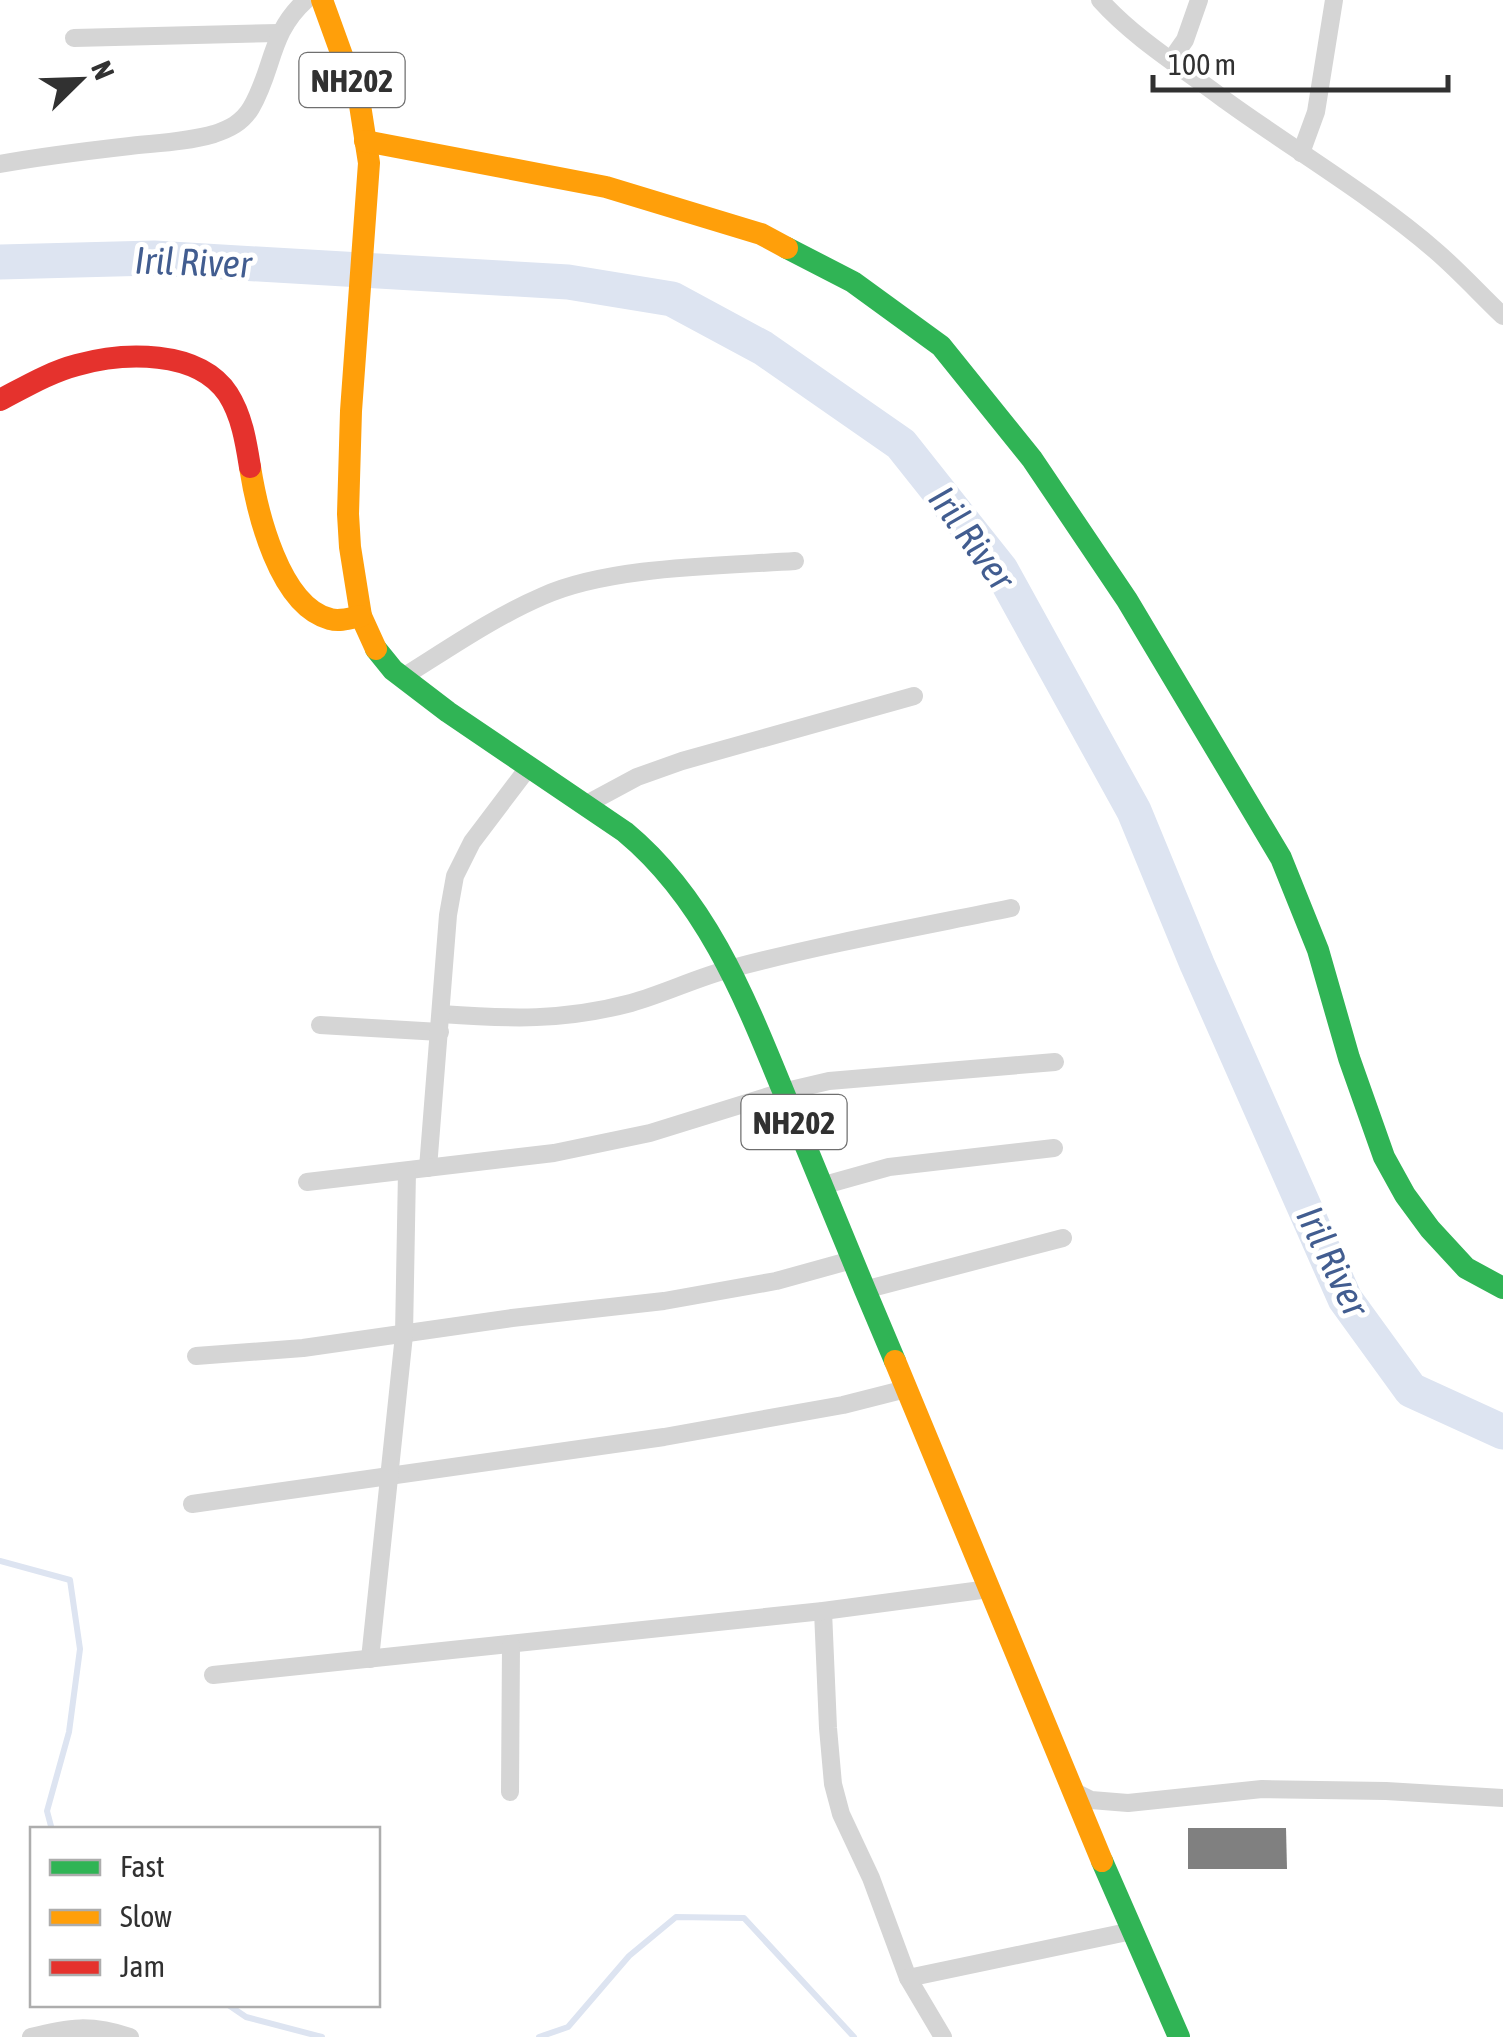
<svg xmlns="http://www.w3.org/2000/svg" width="1503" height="2037" font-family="'Asap Condensed',sans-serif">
	<rect width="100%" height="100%" fill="#fff"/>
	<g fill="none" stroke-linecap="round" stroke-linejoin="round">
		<g stroke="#dde4f1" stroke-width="6">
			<polyline points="0,1561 70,1580 80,1649 69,1732 47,1811 52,1830"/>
			<polyline points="227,2004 246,2017 322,2037"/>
			<polyline points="539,2037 568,2027 629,1956 676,1917 744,1918 854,2037"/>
		</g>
		<polyline stroke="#dde4f1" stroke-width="35" points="0,262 154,258 568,282 672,299 763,348 901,444 1001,570 1134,811 1197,964 1345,1299 1411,1390 1503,1432"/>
	</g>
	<polygon fill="#808080" points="1188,1828 1286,1828 1287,1869 1188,1869"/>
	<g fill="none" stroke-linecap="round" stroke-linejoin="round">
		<g stroke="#d5d5d5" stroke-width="18">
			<path d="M1100,0c35,39 83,68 125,100 69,50 149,97 212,152 23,20 44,43 66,64"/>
			<polyline points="74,38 279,33"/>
			<polyline points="1171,60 1185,40 1199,0"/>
			<polyline points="1301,153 1316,112 1334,0"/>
			<path d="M0,164c43,-8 86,-13 130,-18 27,-3 57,-4 84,-12 15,-5 28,-11 37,-26 23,-39 18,-75 55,-108"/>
			<path d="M403,677c45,-28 91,-60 140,-81 67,-30 178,-30 252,-35"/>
			<polyline points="585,805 637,777 682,761 914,696"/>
			<path d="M441,1014c69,5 122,7 190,-11 35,-10 67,-26 102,-35 91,-24 185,-41 278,-60"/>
			<polyline points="320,1025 440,1032"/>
			<polyline points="428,1168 448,915 455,876 472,842 528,768"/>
			<polyline points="307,1182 554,1153 650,1133 782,1092 829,1081 1055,1062"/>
			<polyline points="821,1186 889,1167 1054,1148"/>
			<polyline points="864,1290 1063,1238"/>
			<polyline points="196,1356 303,1348 512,1318 664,1301 776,1281 852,1260"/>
			<polyline points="192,1504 664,1437 843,1405 906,1389"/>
			<polyline points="823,1611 828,1728 833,1784 841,1814 871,1878 908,1978 943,2037"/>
			<polyline points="370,1659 404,1335 407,1171"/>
			<polyline points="213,1675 823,1611 989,1589"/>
			<polyline points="1073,1791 1091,1800 1128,1803 1262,1789 1386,1791 1503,1798"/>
			<polyline points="510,1792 511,1645"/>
			<polyline points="908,1978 1132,1931"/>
			<path d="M31,2037c38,-10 60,-13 99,0"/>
		</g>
		<g stroke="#30b455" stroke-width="22">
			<polyline points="787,248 853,282 941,346 1032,459 1127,600 1281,858 1318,950 1349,1058 1384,1157 1405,1195 1430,1229 1466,1268 1503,1288"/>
			<path d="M376,649l17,21 55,42 177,120c89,74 127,185 170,288 33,81 66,161 100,241"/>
			<polyline points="1102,1861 1179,2037"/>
		</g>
		<g stroke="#ff9f0a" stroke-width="22">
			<polyline points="322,0 360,105 369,163 351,411 348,514 350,547 361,616 376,649"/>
			<polyline points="365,141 606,187 761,234 787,248"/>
			<path d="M250,467c7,44 29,139 80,152 10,3 21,-1 31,-3"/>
			<polyline points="895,1361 1102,1861"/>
		</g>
		<path stroke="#e5322d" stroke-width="22" d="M0,400c25,-13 50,-28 77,-35 46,-13 121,-16 151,29 14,22 18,48 22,73"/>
	</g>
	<g text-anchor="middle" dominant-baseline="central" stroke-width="10" stroke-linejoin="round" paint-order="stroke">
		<g fill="#fff" stroke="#6f6f6f" stroke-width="2.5">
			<rect x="299.5" y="53" width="105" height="54" rx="8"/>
			<rect x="741.5" y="1095" width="105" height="54" rx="8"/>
		</g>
		<g font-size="32" font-weight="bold" fill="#313131">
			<text x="352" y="80">NH202</text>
			<text x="794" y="1122">NH202</text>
		</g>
		<g font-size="38" font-style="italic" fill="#425d90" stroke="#fff">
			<text transform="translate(193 262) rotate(2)">Iril River</text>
			<text transform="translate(972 538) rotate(54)">Iril River</text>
			<text transform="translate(1333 1261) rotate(64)">Iril River</text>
		</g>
	</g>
	<rect x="30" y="1827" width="350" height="180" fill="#ffffff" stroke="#adadad" stroke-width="2.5"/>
	<rect x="50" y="1860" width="50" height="15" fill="#30b455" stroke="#adadad" stroke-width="2.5"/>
	<text x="120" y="1877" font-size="30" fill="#313131">Fast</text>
	<rect x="50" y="1910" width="50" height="15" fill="#ff9f0a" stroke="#adadad" stroke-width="2.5"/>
	<text x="120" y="1927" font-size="30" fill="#313131">Slow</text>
	<rect x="50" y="1960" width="50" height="15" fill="#e5322d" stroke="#adadad" stroke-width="2.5"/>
	<text x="120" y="1977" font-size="30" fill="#313131">Jam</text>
	<g transform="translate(80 80) rotate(67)" stroke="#ffffff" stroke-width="8" paint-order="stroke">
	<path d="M0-8L18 38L0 25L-18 38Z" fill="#313131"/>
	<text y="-15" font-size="28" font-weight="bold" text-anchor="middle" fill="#313131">N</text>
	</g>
	<path d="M1153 75v15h295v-15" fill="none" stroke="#313131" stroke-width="5"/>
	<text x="1168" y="75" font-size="30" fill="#313131" stroke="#ffffff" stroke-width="8" paint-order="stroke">100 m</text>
</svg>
